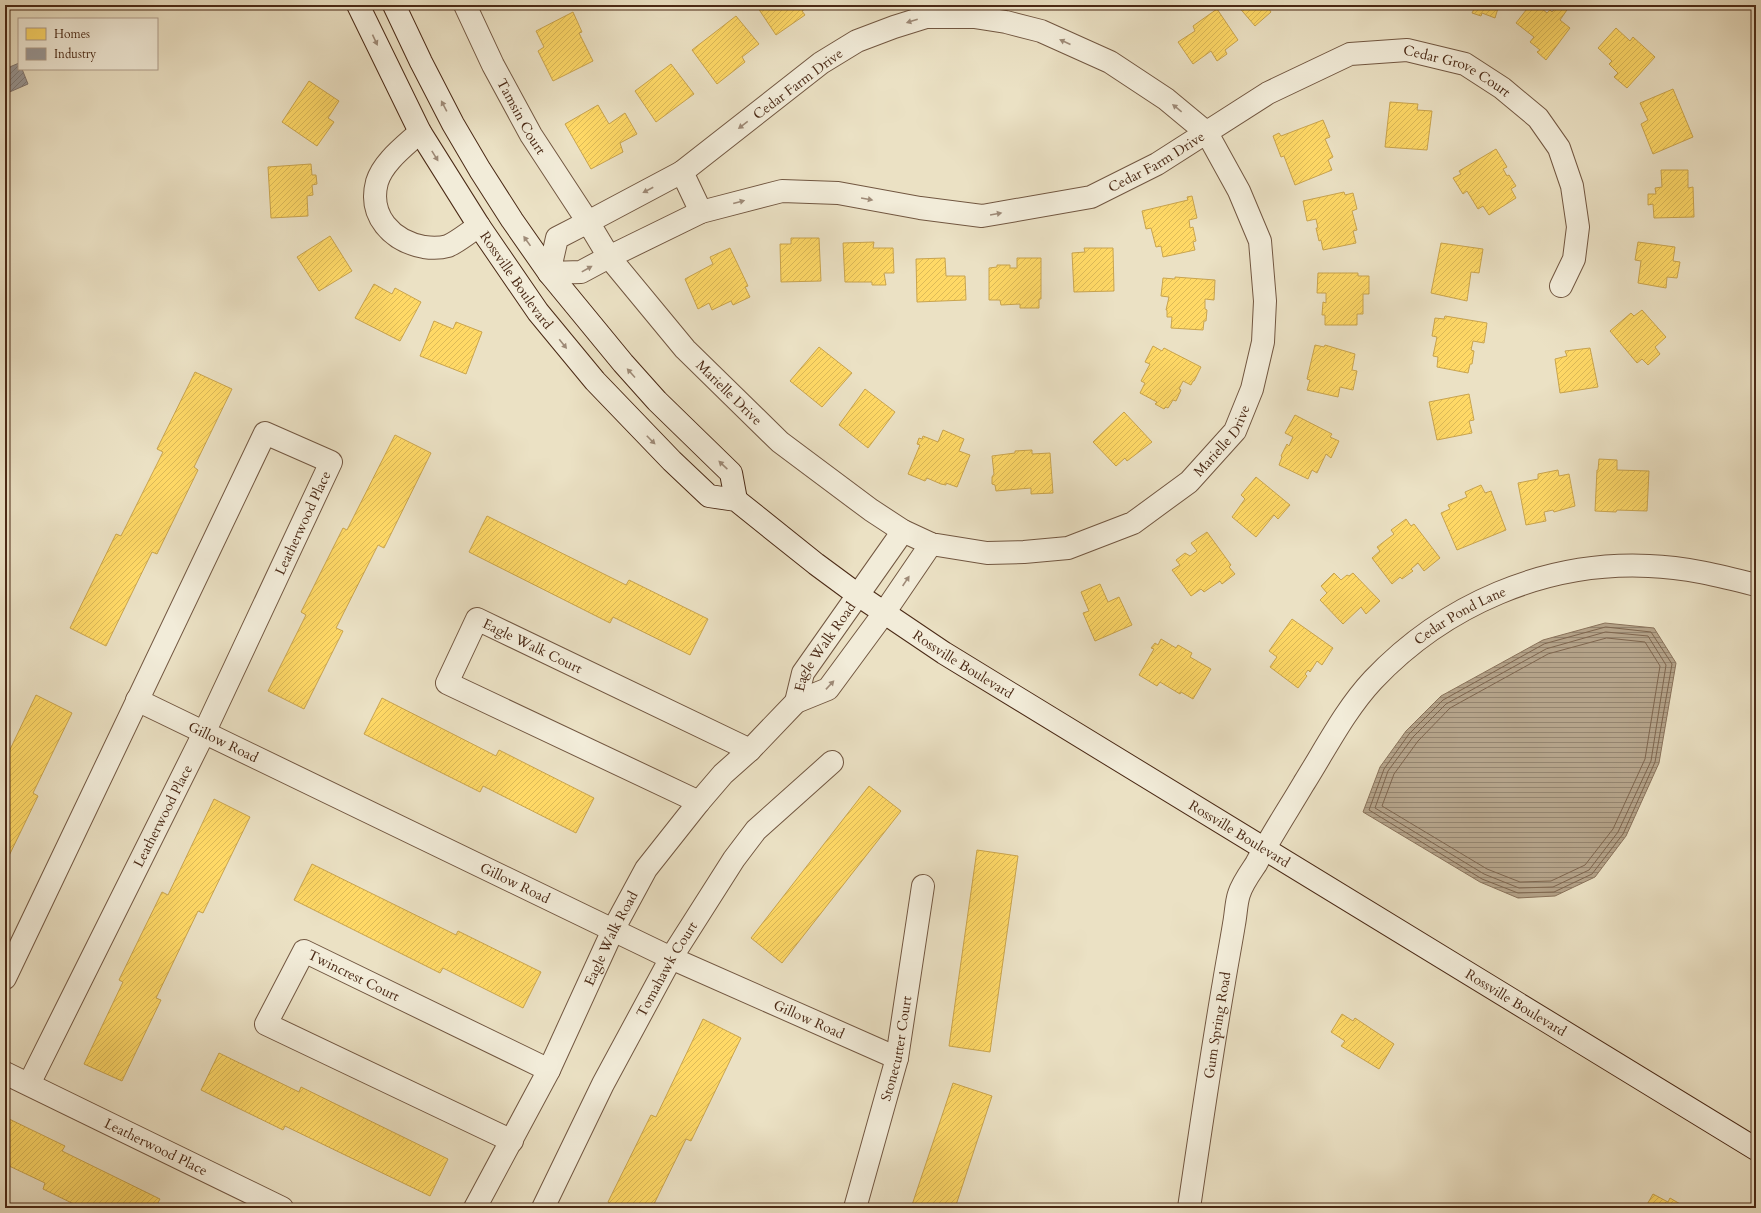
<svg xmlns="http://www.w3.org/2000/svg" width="1761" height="1213" font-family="Cardo,serif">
	<defs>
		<pattern id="water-rules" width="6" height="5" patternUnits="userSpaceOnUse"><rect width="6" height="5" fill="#b4a288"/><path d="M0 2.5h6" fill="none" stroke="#94846e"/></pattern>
		<pattern id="homes-hatch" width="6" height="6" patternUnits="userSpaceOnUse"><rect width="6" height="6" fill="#ffd966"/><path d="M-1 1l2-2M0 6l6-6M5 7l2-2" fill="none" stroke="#dcba58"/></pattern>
		<pattern id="industry-hatch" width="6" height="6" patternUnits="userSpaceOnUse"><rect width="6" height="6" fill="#999"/><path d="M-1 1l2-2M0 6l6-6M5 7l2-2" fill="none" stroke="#7f7d7c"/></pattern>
	</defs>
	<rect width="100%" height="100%" fill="#ebe1c4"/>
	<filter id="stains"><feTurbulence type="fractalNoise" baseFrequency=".005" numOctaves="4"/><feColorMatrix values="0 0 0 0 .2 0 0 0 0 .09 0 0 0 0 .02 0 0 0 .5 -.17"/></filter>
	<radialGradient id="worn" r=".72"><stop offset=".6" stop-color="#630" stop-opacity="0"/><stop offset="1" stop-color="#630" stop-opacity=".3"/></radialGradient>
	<polygon fill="url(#water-rules)" stroke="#8a725a" points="1605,623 1654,628 1676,663 1659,763 1626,836 1595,877 1555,896 1518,898 1480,882 1363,812 1380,767 1406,731 1441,696 1543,640"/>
	<g fill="url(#homes-hatch)" stroke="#c9a44e">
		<polygon points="756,5 811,5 802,11 805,15 776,35"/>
		<polygon points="1237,5 1266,5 1271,12 1255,26"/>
		<polygon points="1469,5 1499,5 1495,18 1482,13 1481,16 1472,13 1475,7"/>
		<polygon points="1530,5 1537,5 1547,13 1550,10 1552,12 1558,5 1566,5 1569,7 1560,20 1570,28 1546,60 1537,52 1540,50 1530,42 1534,37 1516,23"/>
		<polygon points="1217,9 1238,40 1225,50 1227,54 1217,61 1211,51 1193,64 1178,42 1195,31 1193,26"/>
		<polygon points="573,12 582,32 579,33 593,61 553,81 538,51 544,47 536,31"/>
		<polygon points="736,16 759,44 742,57 745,62 717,84 692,50"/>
		<polygon points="1616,28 1630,41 1633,37 1655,57 1627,88 1614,77 1618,73 1609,64 1612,61 1598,48"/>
		<polygon points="671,64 694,94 656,122 635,91"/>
		<polygon points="309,81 339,101 328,118 334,122 317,146 282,122"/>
		<polygon points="1673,89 1693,137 1653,154 1641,124 1648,120 1640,103"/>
		<polygon points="1390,102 1418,104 1417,110 1432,111 1427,150 1385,147"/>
		<polygon points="598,105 609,124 625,113 637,134 620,143 623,152 591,169 565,124"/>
		<polygon points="1323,120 1330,137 1325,139 1333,157 1328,160 1332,170 1295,185 1284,156 1281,157 1273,136 1279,133 1281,136"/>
		<polygon points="1496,149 1507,167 1503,169 1507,176 1509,175 1516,186 1511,189 1516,198 1489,215 1483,206 1478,209 1467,191 1463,194 1453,178 1461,174 1459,171"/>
		<polygon points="311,164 312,175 316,175 317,184 312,185 313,195 307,196 308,216 271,218 268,167"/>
		<polygon points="1661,170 1688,170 1688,188 1693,187 1694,217 1654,218 1653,204 1648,205 1648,194 1656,194 1655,188 1662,187"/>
		<polygon points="1344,192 1345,195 1353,193 1357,209 1352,211 1357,230 1353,231 1356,243 1323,250 1321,240 1319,241 1316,228 1318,228 1316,219 1307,221 1303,201"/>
		<polygon points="1192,196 1197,218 1189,220 1190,228 1193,227 1196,241 1193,242 1195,250 1163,257 1161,246 1156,247 1151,228 1146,229 1142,211 1188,200 1187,197"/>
		<polygon points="330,236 352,271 319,291 297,257"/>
		<polygon points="791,238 819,238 821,281 781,282 780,244 791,244"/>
		<polygon points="874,242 873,248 893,248 894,273 884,273 886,285 872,285 872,282 845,282 843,243"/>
		<polygon points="1638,242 1675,247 1673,261 1680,262 1677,278 1667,277 1666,288 1638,283 1641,261 1635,260"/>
		<polygon points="1441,243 1483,249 1479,273 1471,272 1467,301 1431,293"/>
		<polygon points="730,248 748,286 745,287 750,297 733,305 731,301 712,310 709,303 698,309 685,279 713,264 710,257"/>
		<polygon points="1084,248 1113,248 1114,291 1074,292 1072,253 1085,252"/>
		<polygon points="945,258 946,276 965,276 966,300 917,302 916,259"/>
		<polygon points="1017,258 1041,258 1041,299 1039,299 1039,308 1020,308 1020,304 1001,305 1000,300 989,300 989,268 997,267 997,265 1010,265 1010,268 1017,268"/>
		<polygon points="1318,273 1358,273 1358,276 1369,276 1369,294 1363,294 1363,314 1357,314 1357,325 1325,325 1325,315 1322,315 1323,302 1326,303 1326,293 1317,293"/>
		<polygon points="1175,277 1215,280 1214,300 1205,299 1205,309 1207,310 1206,321 1204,321 1203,330 1171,328 1172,317 1167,317 1167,310 1166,310 1169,297 1161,296 1163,278 1175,279"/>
		<polygon points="374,284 392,294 395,288 421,302 400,341 355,318"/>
		<polygon points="1642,310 1666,337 1655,347 1660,354 1648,365 1642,359 1637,363 1610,331 1631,313 1634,316"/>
		<polygon points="1445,316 1487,323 1484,343 1473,341 1471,350 1474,351 1472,364 1470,364 1468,373 1437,367 1438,357 1433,356 1437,337 1432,336 1435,318 1444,319"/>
		<polygon points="434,321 453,329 456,322 482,332 466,374 420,356"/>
		<polygon points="1315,345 1324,347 1325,345 1355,354 1352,370 1357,371 1353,390 1340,387 1338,397 1307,390 1310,380 1307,379"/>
		<polygon points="1153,346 1162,351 1164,348 1201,367 1194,381 1193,381 1191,385 1183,381 1179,389 1181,390 1176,401 1173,400 1168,408 1166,407 1164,409 1155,404 1157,402 1140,393 1145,383 1141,381 1150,364 1145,362"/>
		<polygon points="819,347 852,373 822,407 790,381"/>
		<polygon points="1590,348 1598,387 1560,393 1555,359 1567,356 1565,351"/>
		<polygon points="195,372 232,389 194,467 198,470 157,554 152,552 106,646 70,628 116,534 121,536 163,452 157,449"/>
		<polygon points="865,389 895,412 868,448 839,425"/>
		<polygon points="1469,394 1474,420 1469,421 1472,433 1437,440 1429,402"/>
		<polygon points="1124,412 1152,442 1127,461 1125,458 1116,466 1093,442"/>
		<polygon points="1295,415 1332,434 1330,437 1339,441 1331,458 1326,454 1317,473 1312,470 1308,479 1279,465 1282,457 1281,456 1287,444 1289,446 1293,437 1285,433"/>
		<polygon points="943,430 964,439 959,451 970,455 957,487 946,483 946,485 941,484 927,478 925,481 908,474 920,445 917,444 919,438 922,439 923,436 938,442"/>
		<polygon points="395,435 431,453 384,548 378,545 336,628 343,631 304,709 268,691 306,615 301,612 343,528 347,530"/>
		<polygon points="1032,450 1032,454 1050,453 1053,493 1031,494 1031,488 996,491 995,485 992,484 992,477 994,474 992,456 1015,453 1015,451"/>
		<polygon points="1599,459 1617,460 1617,470 1649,471 1647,511 1617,510 1616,512 1595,511 1597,470 1598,470"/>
		<polygon points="1558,470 1559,476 1569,474 1575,506 1554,512 1553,510 1544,512 1546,521 1526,525 1518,483 1538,479 1538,474"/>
		<polygon points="1256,477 1290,505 1278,519 1274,515 1256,537 1232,517 1245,499 1241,495"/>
		<polygon points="1481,485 1485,493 1491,491 1506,530 1457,550 1441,513 1450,509 1448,505 1467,497 1465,492"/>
		<polygon points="487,516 626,585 629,580 708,619 690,655 613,617 610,623 469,552"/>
		<polygon points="1406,519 1411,526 1414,524 1440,558 1424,571 1418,563 1411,569 1413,571 1402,579 1400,577 1392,584 1372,558 1380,551 1377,547 1394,534 1391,530"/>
		<polygon points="1207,532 1231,565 1229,567 1235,574 1222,584 1220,581 1204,592 1201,589 1191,596 1172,570 1180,565 1176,560 1185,553 1190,556 1197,551 1191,543"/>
		<polygon points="1334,573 1341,580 1347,575 1349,576 1353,573 1380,601 1366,614 1361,607 1343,624 1320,600 1327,593 1321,586"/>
		<polygon points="1100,584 1108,602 1119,597 1132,625 1095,641 1083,613 1089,611 1081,592"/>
		<polygon points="1292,619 1333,648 1322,665 1317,661 1310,672 1308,670 1305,674 1307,676 1298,688 1270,667 1277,657 1269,651"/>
		<polygon points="1161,639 1176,648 1178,645 1192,653 1190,657 1211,669 1193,699 1181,692 1180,694 1160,682 1157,686 1139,675 1154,649 1151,648 1155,643 1158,645"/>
		<polygon points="36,695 72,713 33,793 38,796 5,864 5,760"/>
		<polygon points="382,698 496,756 499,750 594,798 576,833 483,786 480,792 364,734"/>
		<polygon points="869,786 901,811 782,963 751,938"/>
		<polygon points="214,799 250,817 203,913 198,911 156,998 161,1000 122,1081 84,1064 123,982 119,980 162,892 168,895"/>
		<polygon points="977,850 1018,856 990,1052 949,1046"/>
		<polygon points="312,864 456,935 458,931 541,972 523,1008 443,968 440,973 294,900"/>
		<polygon points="1342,1014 1353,1021 1355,1018 1394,1044 1379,1069 1341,1046 1345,1041 1331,1032"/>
		<polygon points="703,1019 741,1038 691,1141 686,1139 652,1208 611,1208 613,1205 608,1202 651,1115 656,1117"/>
		<polygon points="219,1053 299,1092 301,1087 448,1159 430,1196 285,1126 283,1130 201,1090"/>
		<polygon points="953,1083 992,1096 955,1208 911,1208"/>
		<polygon points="5,1117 65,1146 62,1151 160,1199 155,1208 82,1208 43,1189 45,1183 5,1164"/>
		<polygon points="1653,1194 1668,1202 1670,1198 1687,1208 1645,1208"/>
	</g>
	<polygon fill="url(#industry-hatch)" stroke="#817771" points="19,63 19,69 22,69 28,84 5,94 5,69"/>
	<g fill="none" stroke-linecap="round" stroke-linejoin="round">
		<g stroke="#7f664e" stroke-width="1">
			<polygon points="1606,627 1651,632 1672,664 1655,762 1623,834 1592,874 1554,892 1518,893 1482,879 1369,810 1384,769 1409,734 1443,700 1544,644"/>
			<polygon points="1606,632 1648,636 1666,665 1651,761 1618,832 1589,870 1553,887 1519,888 1484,874 1375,808 1388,771 1413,737 1446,704 1546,649"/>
			<polygon points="1607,638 1645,642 1660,666 1645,759 1613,829 1585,865 1551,881 1520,882 1487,869 1382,806 1394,774 1418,741 1450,708 1548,654"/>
		</g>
		<defs>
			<g id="minor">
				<path id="s1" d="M465,5l28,60 38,70 57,87 21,35 76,92 95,93 91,68 32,21 28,13 56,9 37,-1 44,-4 65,-25 56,-41 46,-51 17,-42 11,-47 2,-41 -5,-60 -21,-50 -32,-58 -41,-34 -56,-37 -69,-31 -35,-9 -32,-5h-48l-32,10 -37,14 -36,22 -139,109 -94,50 -31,16 -8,35 32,-1 28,-15 92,-45 81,-21 56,2 82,15 62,8 109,-19 66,-33 111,-71 82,-39 57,-4 58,14 37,24 36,30 21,30 13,38 6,41 -4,32 -13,27"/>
				<path d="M420,132c-15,14 -37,30 -43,50 -9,34 15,59 47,65 7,1 17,1 24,-1 11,-5 21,-14 31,-20"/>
				<polyline points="682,172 701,212"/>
				<path id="s2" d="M137,700l534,258 226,100"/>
				<path id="s3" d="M796,702l7,-29 100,-142"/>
				<path id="s4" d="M699,802l-252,-119 30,-64 273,131"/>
				<polyline points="5,978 265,433 331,462 204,733 29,1084"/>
				<path id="s5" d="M5,1073l277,135"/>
				<path id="s6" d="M512,1141l-246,-117 38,-73 245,119"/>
				<path id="s7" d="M475,1208l74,-138 64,-140 33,-61 53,-67 24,-28 27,-24 46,-48 32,-13 56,-76 47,-69"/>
				<path id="s8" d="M543,1208l60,-124 68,-126 63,-99 22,-29 76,-68"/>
				<path id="s9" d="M855,1208l42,-150 26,-172"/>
				<path id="s10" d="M1189,1208c11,-75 22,-151 35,-226 3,-19 7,-39 10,-58 2,-10 2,-21 5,-30 3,-10 11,-21 17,-30 15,-28 32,-54 48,-81 22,-35 41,-73 69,-103 71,-75 172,-119 276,-114 36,1 72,10 107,19"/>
			</g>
			<g id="secondary">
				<path id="s11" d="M358,5l62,127 59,94 59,86 57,69 77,80 37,35 27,4 80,64 42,31 86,58 812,496"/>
				<polyline points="394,5 421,62 453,124 480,170 512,220 549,273 623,363 657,401 731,473 736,500"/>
			</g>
		</defs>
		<use href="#minor" stroke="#725741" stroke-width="24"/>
		<use href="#secondary" stroke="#4a2915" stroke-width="24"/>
		<use href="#minor" stroke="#f2ecd9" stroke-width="22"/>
		<use href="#secondary" stroke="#f2ecd9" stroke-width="22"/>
	</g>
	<defs><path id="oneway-solid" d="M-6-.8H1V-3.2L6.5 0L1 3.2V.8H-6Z"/></defs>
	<g fill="#9e8a77">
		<use href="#oneway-solid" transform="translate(912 21) rotate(163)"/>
		<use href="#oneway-solid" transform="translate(375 40) rotate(65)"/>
		<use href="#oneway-solid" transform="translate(1065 42) rotate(-156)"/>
		<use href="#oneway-solid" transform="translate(444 106) rotate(-118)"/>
		<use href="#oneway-solid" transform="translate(1177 108) rotate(-141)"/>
		<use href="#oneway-solid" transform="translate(743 125) rotate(142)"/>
		<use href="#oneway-solid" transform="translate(435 156) rotate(58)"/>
		<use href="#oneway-solid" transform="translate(648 190) rotate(152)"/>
		<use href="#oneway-solid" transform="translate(867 199) rotate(10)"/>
		<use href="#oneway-solid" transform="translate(739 202) rotate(-15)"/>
		<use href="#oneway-solid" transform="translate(996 214) rotate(-10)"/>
		<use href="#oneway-solid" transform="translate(527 241) rotate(-125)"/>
		<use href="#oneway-solid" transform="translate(587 269) rotate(-29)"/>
		<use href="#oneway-solid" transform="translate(563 344) rotate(51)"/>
		<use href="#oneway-solid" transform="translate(631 373) rotate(-132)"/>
		<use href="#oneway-solid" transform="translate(651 440) rotate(45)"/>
		<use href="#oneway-solid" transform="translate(723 465) rotate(-137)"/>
		<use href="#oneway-solid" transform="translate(906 581) rotate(-56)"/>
		<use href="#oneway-solid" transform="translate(830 685) rotate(-47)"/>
	</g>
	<g text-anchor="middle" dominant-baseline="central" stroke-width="4" stroke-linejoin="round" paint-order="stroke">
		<g font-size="14" fill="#4a2915" stroke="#f2ecd9">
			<text stroke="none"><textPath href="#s1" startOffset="3139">Cedar Grove Court</textPath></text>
			<text transform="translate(798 84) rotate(-37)">Cedar Farm Drive</text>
			<text stroke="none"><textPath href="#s1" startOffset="125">Tamsin Court</textPath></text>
			<text stroke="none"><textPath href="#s1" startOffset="2805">Cedar Farm Drive</textPath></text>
			<text stroke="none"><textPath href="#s11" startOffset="318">Rossville Boulevard</textPath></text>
			<text stroke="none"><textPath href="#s1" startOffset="472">Marielle Drive</textPath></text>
			<text stroke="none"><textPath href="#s1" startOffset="1056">Marielle Drive</textPath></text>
			<text transform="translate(303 523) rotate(-65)">Leatherwood Place</text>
			<text stroke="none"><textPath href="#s10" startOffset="680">Cedar Pond Lane</textPath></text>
			<text stroke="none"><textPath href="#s4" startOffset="411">Eagle Walk Court</textPath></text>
			<text stroke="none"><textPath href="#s3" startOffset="63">Eagle Walk Road</textPath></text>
			<text stroke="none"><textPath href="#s11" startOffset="916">Rossville Boulevard</textPath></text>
			<text stroke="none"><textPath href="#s2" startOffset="96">Gillow Road</textPath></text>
			<text transform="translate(163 816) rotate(-63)">Leatherwood Place</text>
			<text stroke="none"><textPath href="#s11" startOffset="1240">Rossville Boulevard</textPath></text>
			<text stroke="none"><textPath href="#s2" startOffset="420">Gillow Road</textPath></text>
			<text stroke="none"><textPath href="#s7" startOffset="302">Eagle Walk Road</textPath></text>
			<text stroke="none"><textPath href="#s8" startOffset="269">Tomahawk Court</textPath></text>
			<text stroke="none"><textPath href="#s6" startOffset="410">Twincrest Court</textPath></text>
			<text stroke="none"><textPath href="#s11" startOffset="1564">Rossville Boulevard</textPath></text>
			<text stroke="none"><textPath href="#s2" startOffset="744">Gillow Road</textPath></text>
			<text stroke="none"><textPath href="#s10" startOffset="185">Gum Spring Road</textPath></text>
			<text stroke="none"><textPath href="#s9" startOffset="165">Stonecutter Court</textPath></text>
			<text stroke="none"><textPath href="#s5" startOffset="168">Leatherwood Place</textPath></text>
		</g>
	</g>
	<rect width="1761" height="1213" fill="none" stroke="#ebe1c4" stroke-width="20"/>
	<rect x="6" y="6" width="1749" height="1201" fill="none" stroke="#4a2915" stroke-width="2"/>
	<rect x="10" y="10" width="1741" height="1193" fill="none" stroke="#4a2915"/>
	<rect x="18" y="18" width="140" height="52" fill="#f2ecd9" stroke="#af9e8b"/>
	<rect x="26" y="28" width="20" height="12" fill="#ffd966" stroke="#af9e8b"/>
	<text x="54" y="38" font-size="12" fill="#4a2915">Homes</text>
	<rect x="26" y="48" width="20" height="12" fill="#999999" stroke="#af9e8b"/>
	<text x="54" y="58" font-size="12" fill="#4a2915">Industry</text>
	<rect width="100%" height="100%" filter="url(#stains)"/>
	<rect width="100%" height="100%" fill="url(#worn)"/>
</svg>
